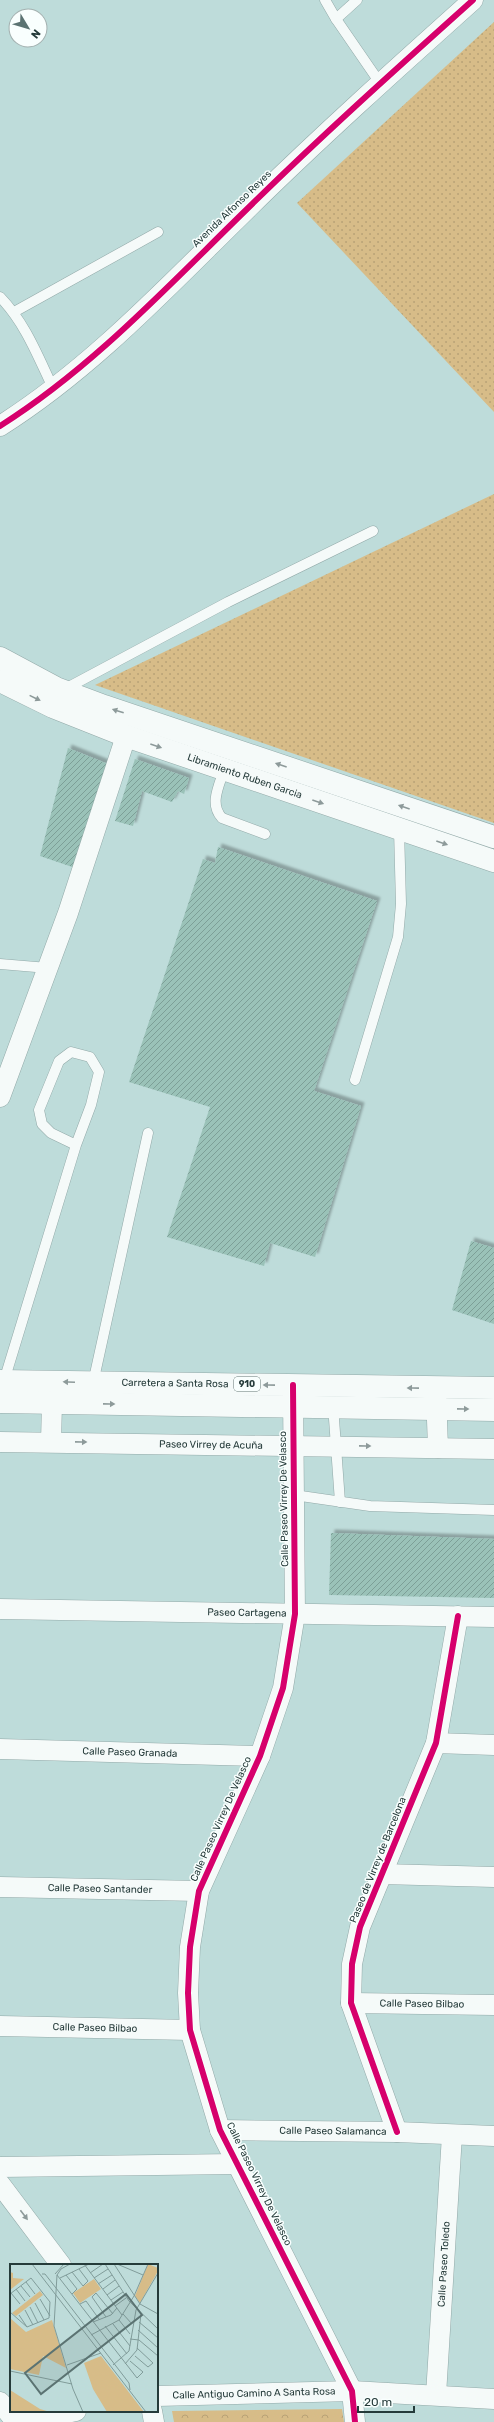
<svg xmlns="http://www.w3.org/2000/svg" width="494" height="2422" font-family="Rubik,sans-serif">
	<defs>
		<pattern id="grass-dots" width="8" height="8" patternUnits="userSpaceOnUse"><rect width="8" height="8" fill="#d7bc88"/><path d="M2 2h.1M6 6h.1" fill="none" stroke="#b8a276" stroke-width="1.8" stroke-linecap="round"/></pattern>
		<pattern id="park-crowns" width="20" height="18" patternUnits="userSpaceOnUse"><rect width="20" height="18" fill="#d7bc88"/><path d="M2 6a3 3 0 1 1 6 0M12 15a3 3 0 1 1 6 0" fill="none" stroke="#b8a276"/></pattern>
		<pattern id="building-hatch" width="6" height="6" patternUnits="userSpaceOnUse"><rect width="6" height="6" fill="#9ac2b8"/><path d="M-1 1l2-2M0 6l6-6M5 7l2-2" fill="none" stroke="#7d9f97"/></pattern>
		<filter id="shadow"><feDropShadow dx="3.5" dy="-3.5" stdDeviation="1" flood-color="#0004"/></filter>
	</defs>
	<rect width="100%" height="100%" fill="#bedcda"/>
	<g fill="url(#grass-dots)">
		<polygon points="494,22 494,412 297,203"/>
		<polygon points="494,494 494,823 95,685"/>
	</g>
	<polygon fill="url(#park-crowns)" points="342,2409 344,2422 174,2422 172,2411"/>
	<g fill="url(#building-hatch)" filter="url(#shadow)">
		<polygon points="68,748 108,764 81,870 40,856"/>
		<polygon points="135,759 189,778 184,794 178,791 172,802 142,791 133,826 115,821"/>
		<polygon points="218,847 377,901 314,1091 361,1106 315,1257 270,1243 264,1266 167,1237 210,1107 129,1082 203,859 215,863"/>
		<polygon points="471,1241 494,1248 494,1324 452,1310"/>
		<polygon points="331,1533 494,1539 494,1598 329,1595"/>
	</g>
	<g fill="none" stroke-linecap="round" stroke-linejoin="round">
		<defs>
			<g id="lane">
				<polyline points="325,0 336,19 380,83"/>
				<polyline points="336,19 357,0"/>
				<path d="M0,297c26,27 38,60 54,93"/>
				<polyline points="14,312 158,232"/>
				<polyline points="63,690 228,602 373,531"/>
				<path d="M224,770c-5,16 -15,34 -2,48l43,16"/>
				<polyline points="0,964 48,968"/>
				<polyline points="355,1080 398,937 401,904 399,829"/>
				<polyline points="4,1381 76,1145 91,1105 99,1072 90,1057 71,1052 59,1061 39,1110 42,1124 51,1133 76,1145"/>
				<polyline points="93,1383 148,1133"/>
				<polyline points="333,1405 340,1502"/>
				<polyline points="294,1495 370,1506 494,1510"/>
			</g>
			<g id="street">
				<path d="M0,426c92,-58 167,-139 245,-215 74,-73 151,-142 228,-211"/>
				<polyline points="0,1097 68,913 126,736"/>
				<polyline points="293,1391 295,1614 283,1688 260,1756 199,1891 190,1947 188,1993 190,2030 220,2130 352,2391 355,2422"/>
				<polyline points="436,1392 438,1448"/>
				<path id="s1" d="M0,1442l494,7"/>
				<polyline points="51,1442 52,1403"/>
				<path id="s2" d="M0,1609l494,8"/>
				<polyline points="436,1743 494,1745"/>
				<path id="s3" d="M0,1749l260,7"/>
				<polyline points="382,1874 494,1877"/>
				<path id="s4" d="M0,1887l199,4"/>
				<path id="s5" d="M351,2003l143,2"/>
				<path id="s6" d="M0,2026l190,4"/>
				<path id="s7" d="M220,2130l177,2 97,4"/>
				<polyline points="397,2132 351,2003 352,1964 360,1927 436,1743 458,1616"/>
				<polyline points="0,2167 236,2164"/>
				<polyline points="0,2184 61,2265"/>
				<path id="s8" d="M436,2395l16,-260"/>
				<path id="s9" d="M157,2396l195,-5 142,8"/>
				<polyline points="0,2402 16,2422"/>
				<polyline points="152,2411 154,2422"/>
				<polyline points="23,2422 76,2411"/>
			</g>
			<g id="secondary">
				<polyline points="0,658 56,688 104,706 494,837"/>
				<path id="s10" d="M0,681l53,26 73,29 368,125"/>
			</g>
			<g id="primary">
				<path id="s11" d="M0,1381l494,7"/>
				<polyline points="0,1402 494,1410"/>
			</g>
		</defs>
		<use href="#lane" stroke="#92a9a8" stroke-width="11"/>
		<use href="#street" stroke="#92a9a8" stroke-width="21"/>
		<use href="#secondary" stroke="#92a9a8" stroke-width="23"/>
		<use href="#primary" stroke="#92a9a8" stroke-width="23"/>
		<use href="#lane" stroke="#f5faf9" stroke-width="10"/>
		<use href="#street" stroke="#f5faf9" stroke-width="20"/>
		<use href="#secondary" stroke="#f5faf9" stroke-width="22"/>
		<use href="#primary" stroke="#f5faf9" stroke-width="22"/>
		<defs>
			<g id="cycleway">
				<path d="M0,426c92,-58 167,-139 245,-215 74,-73 151,-142 228,-211"/>
				<polyline points="293,1385 295,1614 283,1688 260,1756 199,1891 190,1947 188,1993 190,2030 220,2130 352,2391 355,2422"/>
				<polyline points="397,2132 351,2003 352,1964 360,1927 436,1743 458,1616"/>
			</g>
		</defs>
		<use href="#cycleway" stroke="#f9fffe" stroke-width="8"/>
		<use href="#cycleway" stroke="#d6006c" stroke-width="6"/>
	</g>
	<defs><path id="oneway-solid" d="M-6-.8H1V-3.2L6.5 0L1 3.2V.8H-6Z"/></defs>
	<g fill="#8d9a9a">
		<use href="#oneway-solid" transform="translate(35 698) rotate(26)"/>
		<use href="#oneway-solid" transform="translate(118 711) rotate(-162)"/>
		<use href="#oneway-solid" transform="translate(156 746) rotate(19)"/>
		<use href="#oneway-solid" transform="translate(281 765) rotate(-161)"/>
		<use href="#oneway-solid" transform="translate(318 802) rotate(19)"/>
		<use href="#oneway-solid" transform="translate(404 807) rotate(-161)"/>
		<use href="#oneway-solid" transform="translate(442 843) rotate(19)"/>
		<use href="#oneway-solid" transform="translate(69 1382) rotate(-178)"/>
		<use href="#oneway-solid" transform="translate(269 1385) rotate(-179)"/>
		<use href="#oneway-solid" transform="translate(413 1388) rotate(-179)"/>
		<use href="#oneway-solid" transform="translate(109 1404) rotate(1)"/>
		<use href="#oneway-solid" transform="translate(463 1409) rotate(1)"/>
		<use href="#oneway-solid" transform="translate(81 1442) rotate(1)"/>
		<use href="#oneway-solid" transform="translate(365 1446) rotate(1)"/>
		<use href="#oneway-solid" transform="translate(24 2215) rotate(53)"/>
	</g>
	<g text-anchor="middle" dominant-baseline="central" stroke-width="3" stroke-linejoin="round" paint-order="stroke">
		<rect fill="#f9fffe" stroke="#657675" stroke-width="1" x="234" y="1377" width="26" height="14" rx="3"/>
		<g font-size="9" font-weight="bold" fill="#253b3a">
			<text x="247" y="1384">910</text>
		</g>
		<g font-size="10" fill="#253b3a" stroke="#f9fffe">
			<text transform="translate(232 209) rotate(-44)">Avenida Alfonso Reyes</text>
			<text stroke="none"><textPath href="#s10" startOffset="263">Libramiento Ruben Garcia</textPath></text>
			<text stroke="none"><textPath href="#s11" startOffset="175">Carretera a Santa Rosa</textPath></text>
			<text stroke="none"><textPath href="#s1" startOffset="211">Paseo Virrey de Acuña</textPath></text>
			<text transform="translate(284 1499) rotate(-91)">Calle Paseo Virrey De Velasco</text>
			<text stroke="none"><textPath href="#s2" startOffset="247">Paseo Cartagena</textPath></text>
			<text stroke="none"><textPath href="#s3" startOffset="130">Calle Paseo Granada</textPath></text>
			<text transform="translate(221 1819) rotate(-66)">Calle Paseo Virrey De Velasco</text>
			<text transform="translate(378 1860) rotate(-68)">Paseo de Virrey de Barcelona</text>
			<text stroke="none"><textPath href="#s4" startOffset="100">Calle Paseo Santander</textPath></text>
			<text stroke="none"><textPath href="#s5" startOffset="71">Calle Paseo Bilbao</textPath></text>
			<text stroke="none"><textPath href="#s6" startOffset="95">Calle Paseo Bilbao</textPath></text>
			<text stroke="none"><textPath href="#s7" startOffset="113">Calle Paseo Salamanca</textPath></text>
			<text transform="translate(259 2184) rotate(64)">Calle Paseo Virrey De Velasco</text>
			<text stroke="none"><textPath href="#s8" startOffset="131">Calle Paseo Toledo</textPath></text>
			<text stroke="none"><textPath href="#s9" startOffset="97">Calle Antiguo Camino A Santa Rosa</textPath></text>
		</g>
	</g>
	<g transform="translate(10 2264)">
		<rect width="148" height="148" fill="#bedcda"/>
		<path d="M0,8l3,1v5l11,1 -14,11zM0,54l16,14 26,-12 14,48 -23,-12 -4,19 -29,-6zM91,92l43,56h-37l-14,-23 -9,-26zM0,126l30,19 10,3h-40z" fill="#d7bc88"/>
		<path d="M138,0l10,4v3l-18,32 -5,-7zM84,15l7,10 -21,14 -7,-10zM30,27l3,4 -27,21 -4,-3z" fill="#d7bc88"/>
		<path fill="none" stroke="#819c9a" stroke-width="1" d="M22,0l114,148M60,0l-9,5 -4,6 -3,51 19,63 10,23M74,0l38,51M95,0l24,37 29,28M104,0l26,40 18,10M107,0l26,11M62,8l11,14 5,-5 -9,-12M80,9l13,-9M32,10h3l11,14 73,95 1,7M45,10l9,-10M47,11l80,103 6,-6 -13,-11M56,11l11,14 -5,5M50,14l29,-14M84,14l14,-9M16,18l9,12M88,20l14,-9M11,22l9,11M6,25l9,12M93,25l12,-9M1,29l9,11M0,30l21,-16 19,24 -1,16 -22,9M97,31l12,-9M30,35l10,17M101,36l12,-8M25,39l9,17M70,40l6,-3 13,18M105,42l11,-8M20,43l8,16M15,46l8,15M0,48l17,15M113,50l9,10M9,51l8,12M96,53l-14,-20 4,-4 17,21M109,56l11,14M83,58l18,-7 6,-7M129,58l19,16M103,60l17,22M95,62l22,28M128,66l20,18M81,71l28,-15 15,-24 14,-32M120,75l9,1 19,16M125,92l13,11 5,-4 -16,-15M115,100l12,-14 4,-36M57,101l34,-12M103,101l16,-14 7,-41 22,-37M0,107l62,13"/>
		<path fill="#5b7372" fill-opacity="0.15" stroke="#5b7372" stroke-width="2" d="M116,30l16,21 -101,79 -16,-21z"/>
		<rect width="148" height="148" fill="none" stroke="#253b3a" stroke-width="2"/>
	</g>
	<g transform="translate(28 28) rotate(128)"><circle r="19" fill="#f9fffe" stroke="#a4b1b0"/>
	<path d="M0-3L7 15L0 10L-7 15Z" fill="#5b7372"/>
	<text y="-6" font-size="11" font-weight="bold" text-anchor="middle" fill="#253b3a">N</text>
	</g>
	<path d="M358 2406v6h56v-6" fill="none" stroke="#253b3a" stroke-width="2"/>
	<text x="364" y="2406" font-size="12" fill="#253b3a" stroke="#f9fffe" stroke-width="3" paint-order="stroke">20 m</text>
</svg>
